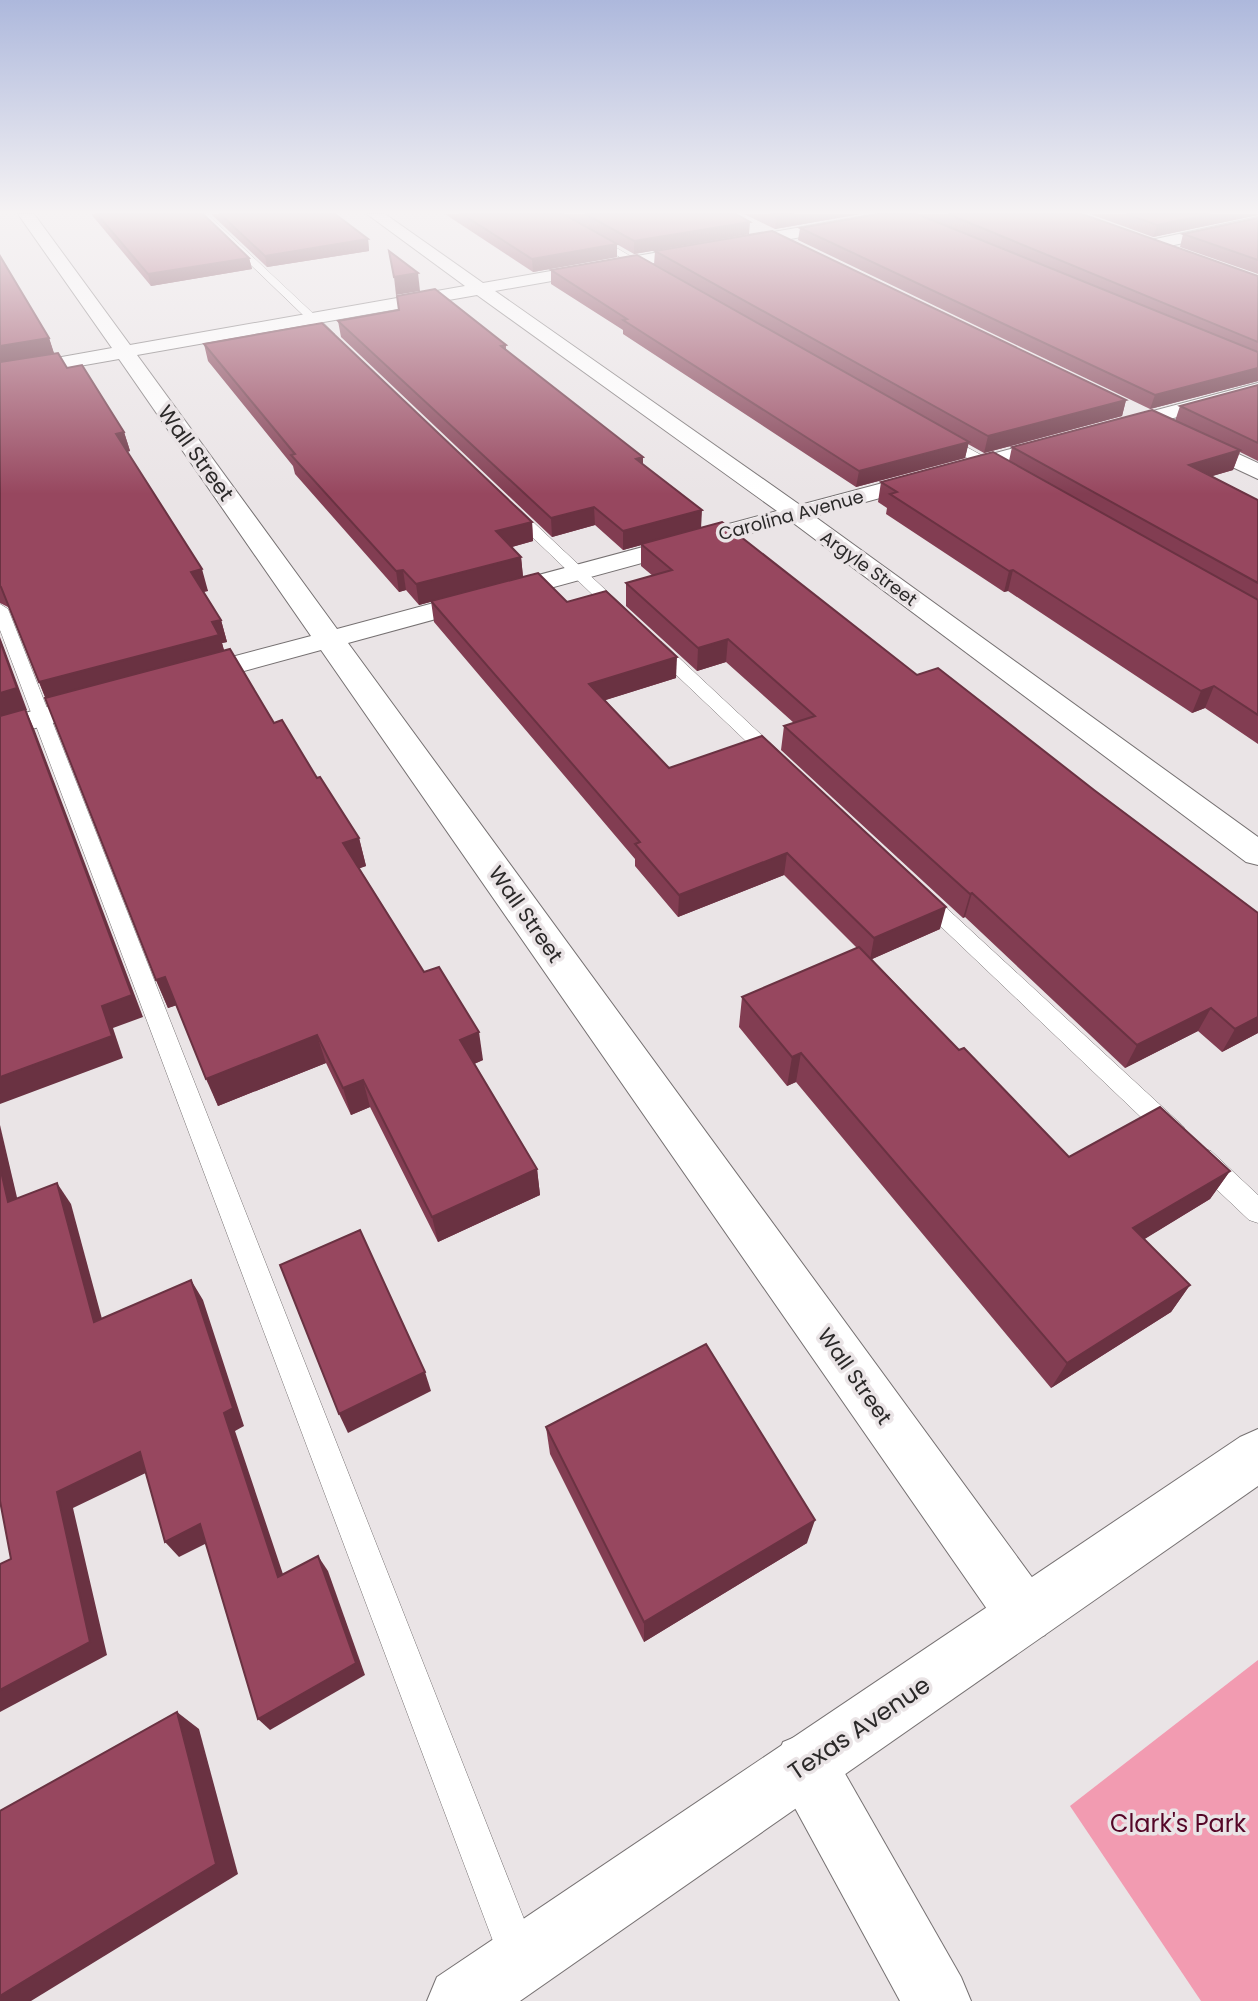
<svg xmlns="http://www.w3.org/2000/svg" width="1258" height="2001" font-family="Poppins,sans-serif">
	<rect width="100%" height="100%" fill="#eae4e6"/>
	<polygon fill="#f29bb1" points="1258,1660 1258,2001 1201,2001 1070,1806"/>
	<g fill="none" stroke-linecap="round" stroke-linejoin="round">
		<defs>
			<g id="lane">
				<polygon points="198,214 207,214 334,333 334,337 326,337"/>
				<polygon points="548,214 559,214 659,273 650,275"/>
				<polygon points="939,432 1005,468 1007,471 1005,474 995,474 934,439 934,433"/>
				<polygon points="511,505 516,506 627,610 629,613 627,616 615,616 506,512 504,509"/>
				<polygon points="0,604 8,609 539,1957 533,1971 519,1977 505,1971 499,1957 0,630"/>
				<polygon points="656,641 662,642 783,755 785,759 783,763 769,763 650,650 648,646"/>
				<polygon points="921,889 928,891 1183,1126 1187,1133 1183,1140 1174,1143 1165,1140 914,901 911,896 914,891"/>
				<polygon points="1202,1148 1211,1151 1258,1195 1258,1223 1249,1220 1193,1167 1189,1159 1193,1151"/>
			</g>
			<g id="street">
				<path d="M18,214h16l96,131 335,-59 -98,-72h18l98,69 393,-69h35l-8,5 -408,72 305,214 458,-122v12l-444,121 444,321v28l-12,-3 -454,-340 -444,121 697,952 8,20 -8,20 -20,8 -20,-8 -684,-985 -132,36 -10,-3 -4,-6 4,-6 132,-35 -192,-277 -119,21v-12l112,-20zM477,295l300,216 -440,118 -200,-274z"/>
				<polygon points="1258,217 1258,227 1151,250 1143,245 1151,240"/>
				<polygon points="1191,432 1258,463 1258,479 1183,444 1180,439 1183,434"/>
				<polygon points="100,692 110,695 115,701 110,707 0,738 0,720"/>
				<polygon points="805,1733 827,1742 961,1977 971,2001 900,2001 783,1786 774,1764 783,1742"/>
			</g>
			<polygon id="secondary" points="1258,1429 1258,1486 520,2001 427,2001 437,1977 1240,1437"/>
		</defs>
		<use href="#lane" stroke="#767172" stroke-width="1"/>
		<use href="#street" stroke="#767172" stroke-width="2"/>
		<use href="#secondary" stroke="#767172" stroke-width="2"/>
		<use href="#lane" fill="#fff" fill-rule="evenodd"/>
		<use href="#street" fill="#fff" fill-rule="evenodd"/>
		<use href="#secondary" fill="#fff" fill-rule="evenodd"/>
	</g>
	<g fill="#823d52">
		<polygon points="91,214 203,214 249,258 252,269 151,286"/>
		<polygon points="211,214 335,214 368,239 369,251 267,267"/>
		<polygon points="445,214 563,214 617,257 533,272"/>
		<polygon points="564,214 736,214 749,234 634,254"/>
		<polygon points="744,214 860,214 775,229"/>
		<polygon points="917,214 1082,214 1258,276 1258,381 1150,409 798,240 800,228"/>
		<polygon points="1090,214 1258,214 1258,215 1153,237"/>
		<polygon points="1258,218 1258,274 1180,247 1183,234"/>
		<polygon points="655,251 1126,400 1122,416 984,453 968,444 965,458 856,487 623,334 623,330 551,284 551,270 654,265"/>
		<polygon points="0,256 49,338 54,354 124,432 130,451 127,452 208,591 203,592 221,620 227,642 222,643 224,651 274,723 317,778 359,838 366,866 359,868 424,972 483,1060 474,1064 537,1169 540,1195 438,1242 370,1107 351,1115 326,1063 218,1106 177,1005 168,1008 156,980 10,608 0,603"/>
		<polygon points="397,296 506,345 506,350 643,465 701,528 917,675 1094,790 1258,913 1258,1033 1222,1052 1198,1031 1125,1068 965,917 963,918 781,750 784,726 794,723 726,662 697,671 626,606 626,583 653,576 641,566 641,545 623,550 595,525 552,537 341,337 338,321 399,310"/>
		<polygon points="204,344 532,522 533,541 512,547 521,557 523,577 419,605 406,590 399,592 295,474 293,466 208,361"/>
		<polygon points="1258,385 1258,461 1240,452 1233,470 1212,476 1258,500 1258,744 1205,708 1192,713 1008,591 1004,592 886,514 887,508 878,502 881,482 1009,461 1012,447 1175,421 1180,406"/>
		<polygon points="431,601 567,602 676,678 605,700 669,768 940,929 872,959 959,1050 1069,1157 1230,1171 1210,1199 1144,1239 1190,1285 1171,1312 1051,1388 796,1082 787,1086 739,1027 742,997 857,948 784,875 678,917 635,866 635,859 434,622"/>
		<polygon points="546,1427 807,1543 644,1642 550,1454"/>
	</g>
	<g fill="#6a3242">
		<polygon points="794,214 860,214 775,229 776,217"/>
		<polygon points="1210,214 1258,214 1258,215 1153,237 1157,225"/>
		<polygon points="750,222 749,234 634,254 634,241"/>
		<polygon points="368,239 369,251 267,267 265,256"/>
		<polygon points="617,244 617,257 533,272 532,259"/>
		<polygon points="249,258 252,269 151,286 148,274"/>
		<polygon points="418,273 420,291 396,295 394,277"/>
		<polygon points="49,338 55,356 0,365 0,346"/>
		<polygon points="1258,368 1258,381 1150,409 1155,395"/>
		<polygon points="1126,400 1122,416 984,453 988,436"/>
		<polygon points="124,432 130,451 122,453 116,434"/>
		<polygon points="969,442 965,458 856,487 859,471"/>
		<polygon points="1240,450 1233,470 1182,485 1189,465"/>
		<polygon points="643,457 643,475 636,459"/>
		<polygon points="594,507 595,525 552,537 551,518"/>
		<polygon points="702,510 701,529 623,550 623,531"/>
		<polygon points="532,522 533,541 497,551 496,531"/>
		<polygon points="521,557 523,577 419,605 416,584"/>
		<polygon points="202,569 208,591 197,593 191,572"/>
		<polygon points="403,570 406,590 399,592 396,571"/>
		<polygon points="1013,570 1008,591 1004,592 1009,571"/>
		<polygon points="221,620 227,642 222,643 226,657 48,704 39,682"/>
		<polygon points="0,637 27,710 26,710 35,731 143,1017 113,1028 123,1058 0,1104"/>
		<polygon points="728,639 726,662 697,671 698,648"/>
		<polygon points="677,657 676,678 590,705 589,684"/>
		<polygon points="1214,686 1205,708 1192,713 1201,691"/>
		<polygon points="359,838 366,866 350,872 343,843"/>
		<polygon points="787,853 784,875 678,917 679,895"/>
		<polygon points="972,893 965,917 963,918 970,894"/>
		<polygon points="946,907 940,929 870,960 874,938"/>
		<polygon points="165,977 177,1005 168,1008 156,980"/>
		<polygon points="1211,1008 1198,1031 1125,1068 1137,1045"/>
		<polygon points="1258,1017 1258,1033 1222,1052 1235,1029"/>
		<polygon points="479,1032 483,1060 465,1068 460,1040"/>
		<polygon points="317,1035 326,1063 218,1106 206,1079"/>
		<polygon points="801,1053 796,1082 787,1086 792,1057"/>
		<polygon points="363,1080 370,1107 351,1115 343,1088"/>
		<polygon points="0,1125 23,1223 8,1202 0,1167"/>
		<polygon points="537,1169 540,1195 438,1242 432,1217"/>
		<polygon points="1230,1171 1210,1199 1117,1256 1133,1228"/>
		<polygon points="57,1183 71,1204 108,1341 94,1322"/>
		<polygon points="191,1280 203,1300 244,1426 235,1431 289,1592 278,1577 224,1413"/>
		<polygon points="1190,1285 1171,1312 1051,1388 1067,1363"/>
		<polygon points="425,1372 431,1391 348,1433 339,1414"/>
		<polygon points="140,1452 154,1469 73,1508 107,1655 0,1712 0,1690 57,1492"/>
		<polygon points="815,1520 807,1543 644,1642 644,1622"/>
		<polygon points="200,1524 213,1540 179,1557 165,1542"/>
		<polygon points="318,1556 328,1571 365,1675 270,1730 258,1719"/>
		<polygon points="177,1712 199,1729 238,1874 31,2001 0,2001 0,1996"/>
	</g>
	<g fill="#97475f" stroke="#6a3242" stroke-width="2">
		<polygon points="97,214 203,214 249,258 148,274"/>
		<polygon points="220,214 335,214 368,239 265,256"/>
		<polygon points="462,214 563,214 617,244 532,259"/>
		<polygon points="585,214 736,214 750,222 634,241"/>
		<polygon points="770,214 794,214 776,217"/>
		<polygon points="879,214 917,214 1258,352 1258,368 1155,395 800,228"/>
		<polygon points="948,214 1082,214 1258,276 1258,342"/>
		<polygon points="1126,214 1210,214 1157,225"/>
		<polygon points="1258,218 1258,260 1183,234"/>
		<polygon points="772,231 1126,400 988,436 655,251"/>
		<polygon points="389,251 418,273 394,277"/>
		<polygon points="637,255 969,442 859,471 623,320 627,319 551,270"/>
		<polygon points="0,256 49,338 0,346"/>
		<polygon points="435,289 506,345 501,346 643,457 636,459 702,510 623,531 594,507 551,518 338,321 399,310 397,296"/>
		<polygon points="322,323 532,522 496,531 521,557 416,584 403,570 396,571 291,455 295,454 204,344"/>
		<polygon points="58,353 67,368 82,365 124,432 116,434 202,569 191,572 221,620 212,622 219,635 39,682 1,587 0,586 0,362"/>
		<polygon points="1258,385 1258,443 1180,406"/>
		<polygon points="1152,410 1240,450 1189,465 1258,500 1258,583 1012,447"/>
		<polygon points="993,452 1258,600 1258,715 1214,686 1201,691 1013,570 1009,571 890,494 897,492 881,482"/>
		<polygon points="722,522 917,675 938,668 1094,790 1258,913 1258,1017 1235,1029 1211,1008 1137,1045 972,893 970,894 784,726 815,716 728,639 698,648 626,583 672,570 641,544"/>
		<polygon points="538,573 567,602 606,591 677,657 589,684 669,768 762,736 946,907 874,938 787,853 679,895 635,844 640,842 431,601"/>
		<polygon points="0,641 17,688 0,693"/>
		<polygon points="230,649 274,723 282,720 317,778 320,777 359,838 343,843 424,972 439,967 479,1032 460,1040 537,1169 432,1217 363,1080 343,1088 317,1035 206,1079 165,977 156,980 45,698"/>
		<polygon points="25,709 132,995 102,1006 112,1036 0,1077 0,716"/>
		<polygon points="859,947 959,1050 964,1048 1069,1157 1160,1107 1230,1171 1133,1228 1190,1285 1067,1363 801,1053 792,1057 742,997"/>
		<polygon points="0,1167 8,1202 57,1183 94,1322 191,1280 233,1408 224,1413 278,1577 318,1556 356,1663 258,1719 200,1524 165,1542 140,1452 57,1492 90,1642 0,1690 0,1564 11,1559 0,1501"/>
		<polygon points="360,1230 425,1372 339,1414 280,1265"/>
		<polygon points="706,1344 815,1520 644,1622 546,1427"/>
		<polygon points="177,1712 216,1864 0,1996 0,1811"/>
	</g>
	<linearGradient id="sky" x2="0" y2="1"><stop stop-color="#adb8dc"/><stop offset="0.43" stop-color="#f6f3f4"/><stop offset="1" stop-color="#f6f3f4" stop-opacity="0"/></linearGradient>
	<rect width="1258" height="494" fill="url(#sky)"/>
	<g text-anchor="middle" dominant-baseline="central" stroke-width="7" stroke-linejoin="round" paint-order="stroke">
		<g font-size="18" fill="#2b2929" stroke="#eae4e6">
			<text transform="translate(791 515) rotate(-15)">Carolina Avenue</text>
			<text transform="translate(869 568) rotate(36)">Argyle Street</text>
		</g>
		<g font-size="21" fill="#2b2929" stroke="#eae4e6">
			<text transform="translate(196 453) rotate(54)">Wall Street</text>
			<text transform="translate(526 914) rotate(55)">Wall Street</text>
			<text transform="translate(855 1376) rotate(55)">Wall Street</text>
		</g>
		<g font-size="24" fill="#2b2929" stroke="#eae4e6">
			<text transform="translate(859 1728) rotate(-34)">Texas Avenue</text>
		</g>
		<g font-size="24" fill="#550627" stroke="#eae4e6">
			<text x="1178" y="1823">Clark's Park</text>
		</g>
	</g>
</svg>
